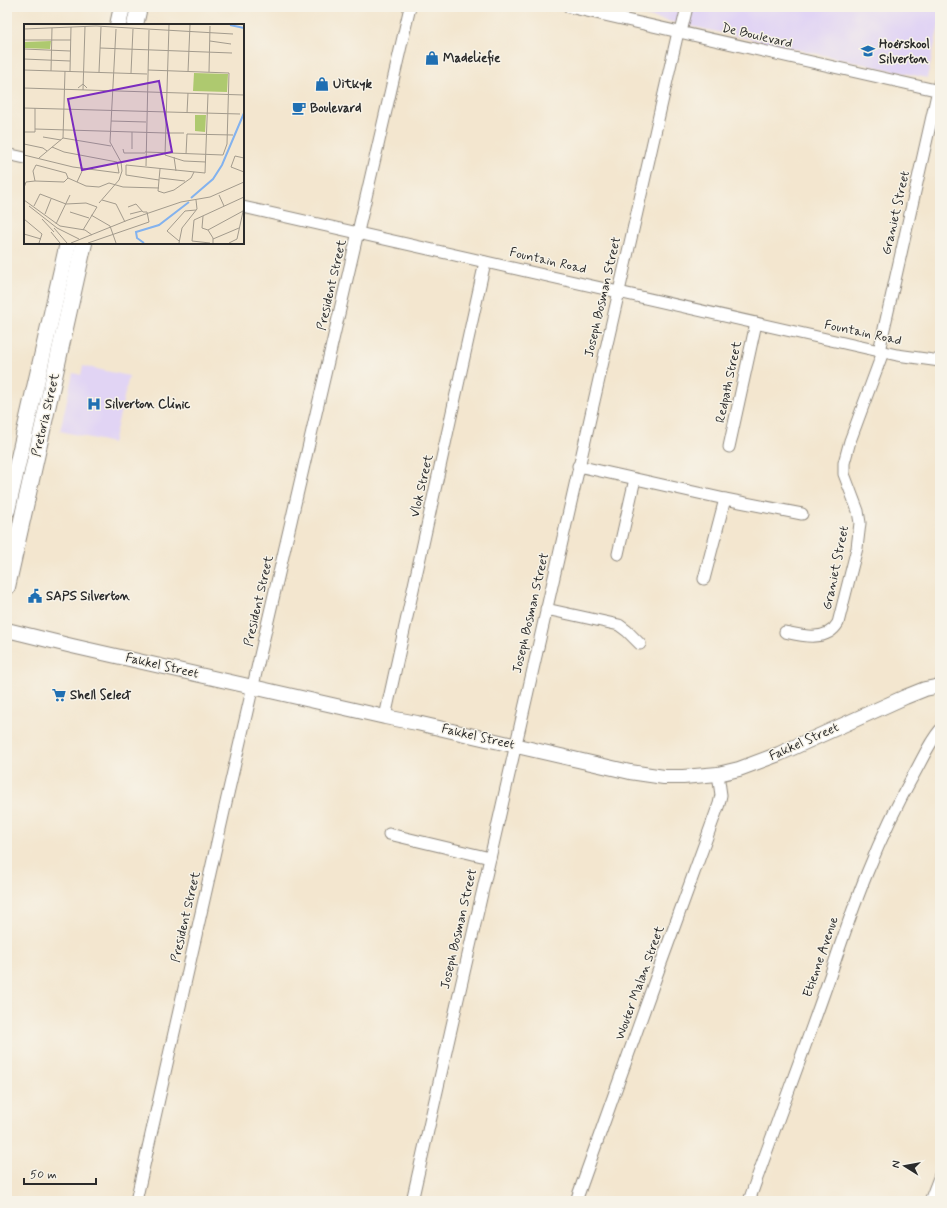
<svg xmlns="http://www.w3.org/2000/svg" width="947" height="1208" font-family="Mynerve,sans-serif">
	<rect width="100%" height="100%" fill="#f7f3e8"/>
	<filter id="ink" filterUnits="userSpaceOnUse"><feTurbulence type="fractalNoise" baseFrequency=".025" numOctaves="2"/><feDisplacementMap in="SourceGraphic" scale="8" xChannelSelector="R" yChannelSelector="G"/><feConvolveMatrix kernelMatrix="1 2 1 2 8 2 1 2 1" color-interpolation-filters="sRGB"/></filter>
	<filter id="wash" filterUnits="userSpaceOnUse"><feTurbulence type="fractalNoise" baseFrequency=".012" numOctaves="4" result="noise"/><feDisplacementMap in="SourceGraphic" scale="16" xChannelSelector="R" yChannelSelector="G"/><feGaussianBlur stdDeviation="0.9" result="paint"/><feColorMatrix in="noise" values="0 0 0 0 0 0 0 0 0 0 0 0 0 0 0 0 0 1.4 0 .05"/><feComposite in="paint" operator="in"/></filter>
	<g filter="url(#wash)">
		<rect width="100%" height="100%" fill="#f3e6cf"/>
		<g fill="#e1d4f4">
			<polygon points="604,7 940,7 940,21 927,78"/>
			<polygon points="83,366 129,376 113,443 60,431 73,373 81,375"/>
		</g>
	</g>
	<g filter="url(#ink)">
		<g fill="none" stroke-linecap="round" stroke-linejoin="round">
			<defs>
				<g id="minor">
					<polyline points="569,7 940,91"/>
					<polyline points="681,32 687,7"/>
					<polyline points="7,154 25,158"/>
					<polyline points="243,207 897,355 940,361"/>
					<polyline points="879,351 940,81"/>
					<polyline points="729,447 756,323"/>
					<polyline points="578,466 725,499 802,514"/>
					<polyline points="618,554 635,479"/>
					<polyline points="704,579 725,499"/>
					<polyline points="546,609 619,625 627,631 640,644"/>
					<path d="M785,632c18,4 42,10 53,-9l19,-75 3,-25 -2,-12 -14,-37v-11l6,-22 33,-89"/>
					<polyline points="385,717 485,262"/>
					<polyline points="389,834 490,858"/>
					<polyline points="136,1201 227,798 410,7"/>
					<polyline points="412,1201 678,32"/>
					<polyline points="576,1201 660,966 719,804 721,795 718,774"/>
					<path d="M749,1201c26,-75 55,-150 81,-225 23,-70 48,-138 84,-202 8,-14 15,-31 26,-44"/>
					<polyline points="930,1201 940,1175"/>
				</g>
				<polyline id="tertiary" points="7,630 72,646 385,717 417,723 630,772 664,777 683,777 718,774 739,769 779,754 905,697 925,689 940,686"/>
				<g id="secondary">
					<polyline points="118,25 122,7"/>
					<polyline points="135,25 139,7"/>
					<polyline points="7,510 68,243"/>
					<polyline points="7,587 84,243"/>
				</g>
			</defs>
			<use href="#minor" stroke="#8f887d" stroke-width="13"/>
			<use href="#tertiary" stroke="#8f887d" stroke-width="16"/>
			<use href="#secondary" stroke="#8f887d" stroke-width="18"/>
			<use href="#minor" stroke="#fff" stroke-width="11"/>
			<use href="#tertiary" stroke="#fff" stroke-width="14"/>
			<use href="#secondary" stroke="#fff" stroke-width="16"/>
		</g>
	</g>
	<defs>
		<symbol id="school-bare" viewBox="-9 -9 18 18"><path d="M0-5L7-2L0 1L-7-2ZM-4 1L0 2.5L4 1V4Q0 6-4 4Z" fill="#1f6fb2" stroke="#f7f3e8" stroke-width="2.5" paint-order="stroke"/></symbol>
		<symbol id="shop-bare" viewBox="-9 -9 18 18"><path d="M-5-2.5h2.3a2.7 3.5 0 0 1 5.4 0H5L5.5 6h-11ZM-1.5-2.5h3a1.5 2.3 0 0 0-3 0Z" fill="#1f6fb2" stroke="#f7f3e8" stroke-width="2.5" paint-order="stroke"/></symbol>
		<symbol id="cafe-bare" viewBox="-9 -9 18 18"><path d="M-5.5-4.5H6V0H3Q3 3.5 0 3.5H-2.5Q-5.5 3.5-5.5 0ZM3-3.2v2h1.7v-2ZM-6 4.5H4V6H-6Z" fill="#1f6fb2" stroke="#f7f3e8" stroke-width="2.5" paint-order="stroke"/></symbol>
		<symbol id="hospital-bare" viewBox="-9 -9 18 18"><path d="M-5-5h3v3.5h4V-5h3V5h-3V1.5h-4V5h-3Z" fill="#1f6fb2" stroke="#f7f3e8" stroke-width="2.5" paint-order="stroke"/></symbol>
		<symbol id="civic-bare" viewBox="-9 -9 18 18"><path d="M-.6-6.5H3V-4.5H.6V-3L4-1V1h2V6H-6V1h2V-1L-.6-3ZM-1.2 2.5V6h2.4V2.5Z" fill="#1f6fb2" stroke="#f7f3e8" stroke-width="2.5" paint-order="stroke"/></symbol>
		<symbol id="supermarket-bare" viewBox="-9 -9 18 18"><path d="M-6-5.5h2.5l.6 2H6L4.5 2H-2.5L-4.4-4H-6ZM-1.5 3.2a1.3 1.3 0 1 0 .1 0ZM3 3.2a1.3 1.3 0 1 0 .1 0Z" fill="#1f6fb2" stroke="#f7f3e8" stroke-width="2.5" paint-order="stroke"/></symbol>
	</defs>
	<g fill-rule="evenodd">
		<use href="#school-bare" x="858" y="41" width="20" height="20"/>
		<use href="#shop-bare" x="422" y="48" width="20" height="20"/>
		<use href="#shop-bare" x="312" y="74" width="20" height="20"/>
		<use href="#cafe-bare" x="289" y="98" width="20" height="20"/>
		<use href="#hospital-bare" x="84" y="394" width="20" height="20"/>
		<use href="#civic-bare" x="25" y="586" width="20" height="20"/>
		<use href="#supermarket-bare" x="49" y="685" width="20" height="20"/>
	</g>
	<g text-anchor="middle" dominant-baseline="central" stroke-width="3" stroke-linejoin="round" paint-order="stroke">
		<g font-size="13" fill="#2b2b2b" stroke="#f7f3e8">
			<text transform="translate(757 36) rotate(13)">De Boulevard</text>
			<text transform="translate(896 213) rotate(-77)">Graniet Street</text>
			<text transform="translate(548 261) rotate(13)">Fountain Road</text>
			<text transform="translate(332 285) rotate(-77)">President Street</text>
			<text transform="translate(603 297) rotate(-77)">Joseph Bosman Street</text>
			<text transform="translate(863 333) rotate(12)">Fountain Road</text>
			<text transform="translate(729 382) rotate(-78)">Redpath Street</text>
			<text transform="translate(46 415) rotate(-77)">Pretoria Street</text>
			<text transform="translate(422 486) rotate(-77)">Vlok Street</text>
			<text transform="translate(836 568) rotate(-78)">Graniet Street</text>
			<text transform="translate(259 601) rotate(-77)">President Street</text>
			<text transform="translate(531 613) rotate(-77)">Joseph Bosman Street</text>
			<text transform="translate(162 666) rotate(13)">Fakkel Street</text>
			<text transform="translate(478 737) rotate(13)">Fakkel Street</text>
			<text transform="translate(804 742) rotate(-24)">Fakkel Street</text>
			<text transform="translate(186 917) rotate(-77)">President Street</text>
			<text transform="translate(459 929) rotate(-77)">Joseph Bosman Street</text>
			<text transform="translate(821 957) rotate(-71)">Etienne Avenue</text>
			<text transform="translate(640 983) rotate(-70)">Wouter Malan Street</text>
		</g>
		<g font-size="13" font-weight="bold" fill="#2b2b2b" stroke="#f7f3e8" text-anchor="start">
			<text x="879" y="44">Hoërskool<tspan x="879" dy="15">Silverton</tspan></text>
			<text x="443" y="58">Madeliefie</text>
			<text x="333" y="84">Uitkyk</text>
			<text x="310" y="108">Boulevard</text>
			<text x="105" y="404">Silverton Clinic</text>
			<text x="46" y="596">SAPS Silverton</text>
			<text x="70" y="695">Shell Select</text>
		</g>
	</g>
	<g transform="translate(24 24)">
		<rect width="220" height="220" fill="#f3e6cf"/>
		<path d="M27,17l-1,8 -26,-1v-6zM170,49l34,1 -1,18 -34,-1z" fill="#aec96f"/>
		<path d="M171,91h11l-1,17 -10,-1z" fill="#aec96f"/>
		<path fill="none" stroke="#83b2ee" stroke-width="2" d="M206,1l14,3M167,174l22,-19 9,-14 22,-52M120,219l-7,-5 -1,-6 23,-7 30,-23"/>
		<path fill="none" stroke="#a39b8d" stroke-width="1" d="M145,1l-4,130 19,6 22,1M0,5l72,-3 137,8M0,16h47M186,17l21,3M76,24l132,5M0,25l46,2M0,35l46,2M0,46l123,4M27,47l1,-43M46,47l1,-44M75,48l2,-45M164,48l2,-47M185,48l1,-46M107,49l2,-44M0,64l220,7M54,64l5,-4 4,4M59,66l2,-64M0,84l216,6M163,89l1,-20M87,97l35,1M11,105l131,4M0,108h11v-24M142,109h18M19,113l18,3M39,114l48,8M0,120l19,4 4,3M99,125l1,4h21M108,125v-17M121,128l78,3 4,-11 2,-71 -81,-3M162,130l1,-20 46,1M0,131l49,12 46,6 -2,-11 -53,-10 -12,-5M150,133l2,14M15,134l24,-20 2,-67M220,134l-9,-2 -4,11 13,5M122,142l3,-136M136,145l-2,22 6,2 10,-3 17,-12 3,-6M44,154l18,8 13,1 10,-4 14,4 36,1M136,154l25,3M135,156l-33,-5v-10l79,8 3,-79M11,157l29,1 4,-4M53,158l6,-13M0,164l2,-6 9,-1 -2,-10 3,-6 30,8 2,5M195,171l5,11M0,176l36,26 25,4 7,5M78,176l14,4 9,18M75,179l20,-23 3,-9 -1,-9 -11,-20 6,-113M5,182l28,22 22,11M10,182l6,-12 26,10 20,-1 11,4M46,188l19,6M21,190l6,-15M106,190l12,-3M67,191l19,11 6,17M179,192l-1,12 6,2 35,-19M0,195l18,15 -3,9M18,195l12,13M170,196l50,-23M170,196l-2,21 18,2M32,200l14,-29M30,204l13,15M59,206l14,-23M184,206l5,8v5M27,208l9,11M0,210l17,5M189,215l26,-11M155,217l-12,-10 18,-20 11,-1M47,219l57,-23 53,-18 29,-5 34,-15M64,219l61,-21 -2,-10h-4l-7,-8 -8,3M155,219l3,-15 15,-19 -1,-9M205,219l8,-4 7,-32"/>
		<path fill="#7b2cbf" fill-opacity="0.15" stroke="#7b2cbf" stroke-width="2" d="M135,57l13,71 -90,18 -14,-71z"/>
		<rect width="220" height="220" fill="none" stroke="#2b2b2b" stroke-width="2"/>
	</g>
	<rect width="947" height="1208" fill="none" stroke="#f7f3e8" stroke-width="24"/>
	<g transform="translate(905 1166) rotate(281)" stroke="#f7f3e8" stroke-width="3" paint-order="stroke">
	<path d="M0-3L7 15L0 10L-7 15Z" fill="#2b2b2b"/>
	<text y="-6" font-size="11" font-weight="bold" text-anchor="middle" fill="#2b2b2b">N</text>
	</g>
	<path d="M24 1178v6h72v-6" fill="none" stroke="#2b2b2b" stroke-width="2"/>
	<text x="30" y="1178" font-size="12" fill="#2b2b2b" stroke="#f7f3e8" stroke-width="3" paint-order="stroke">50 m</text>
</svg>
